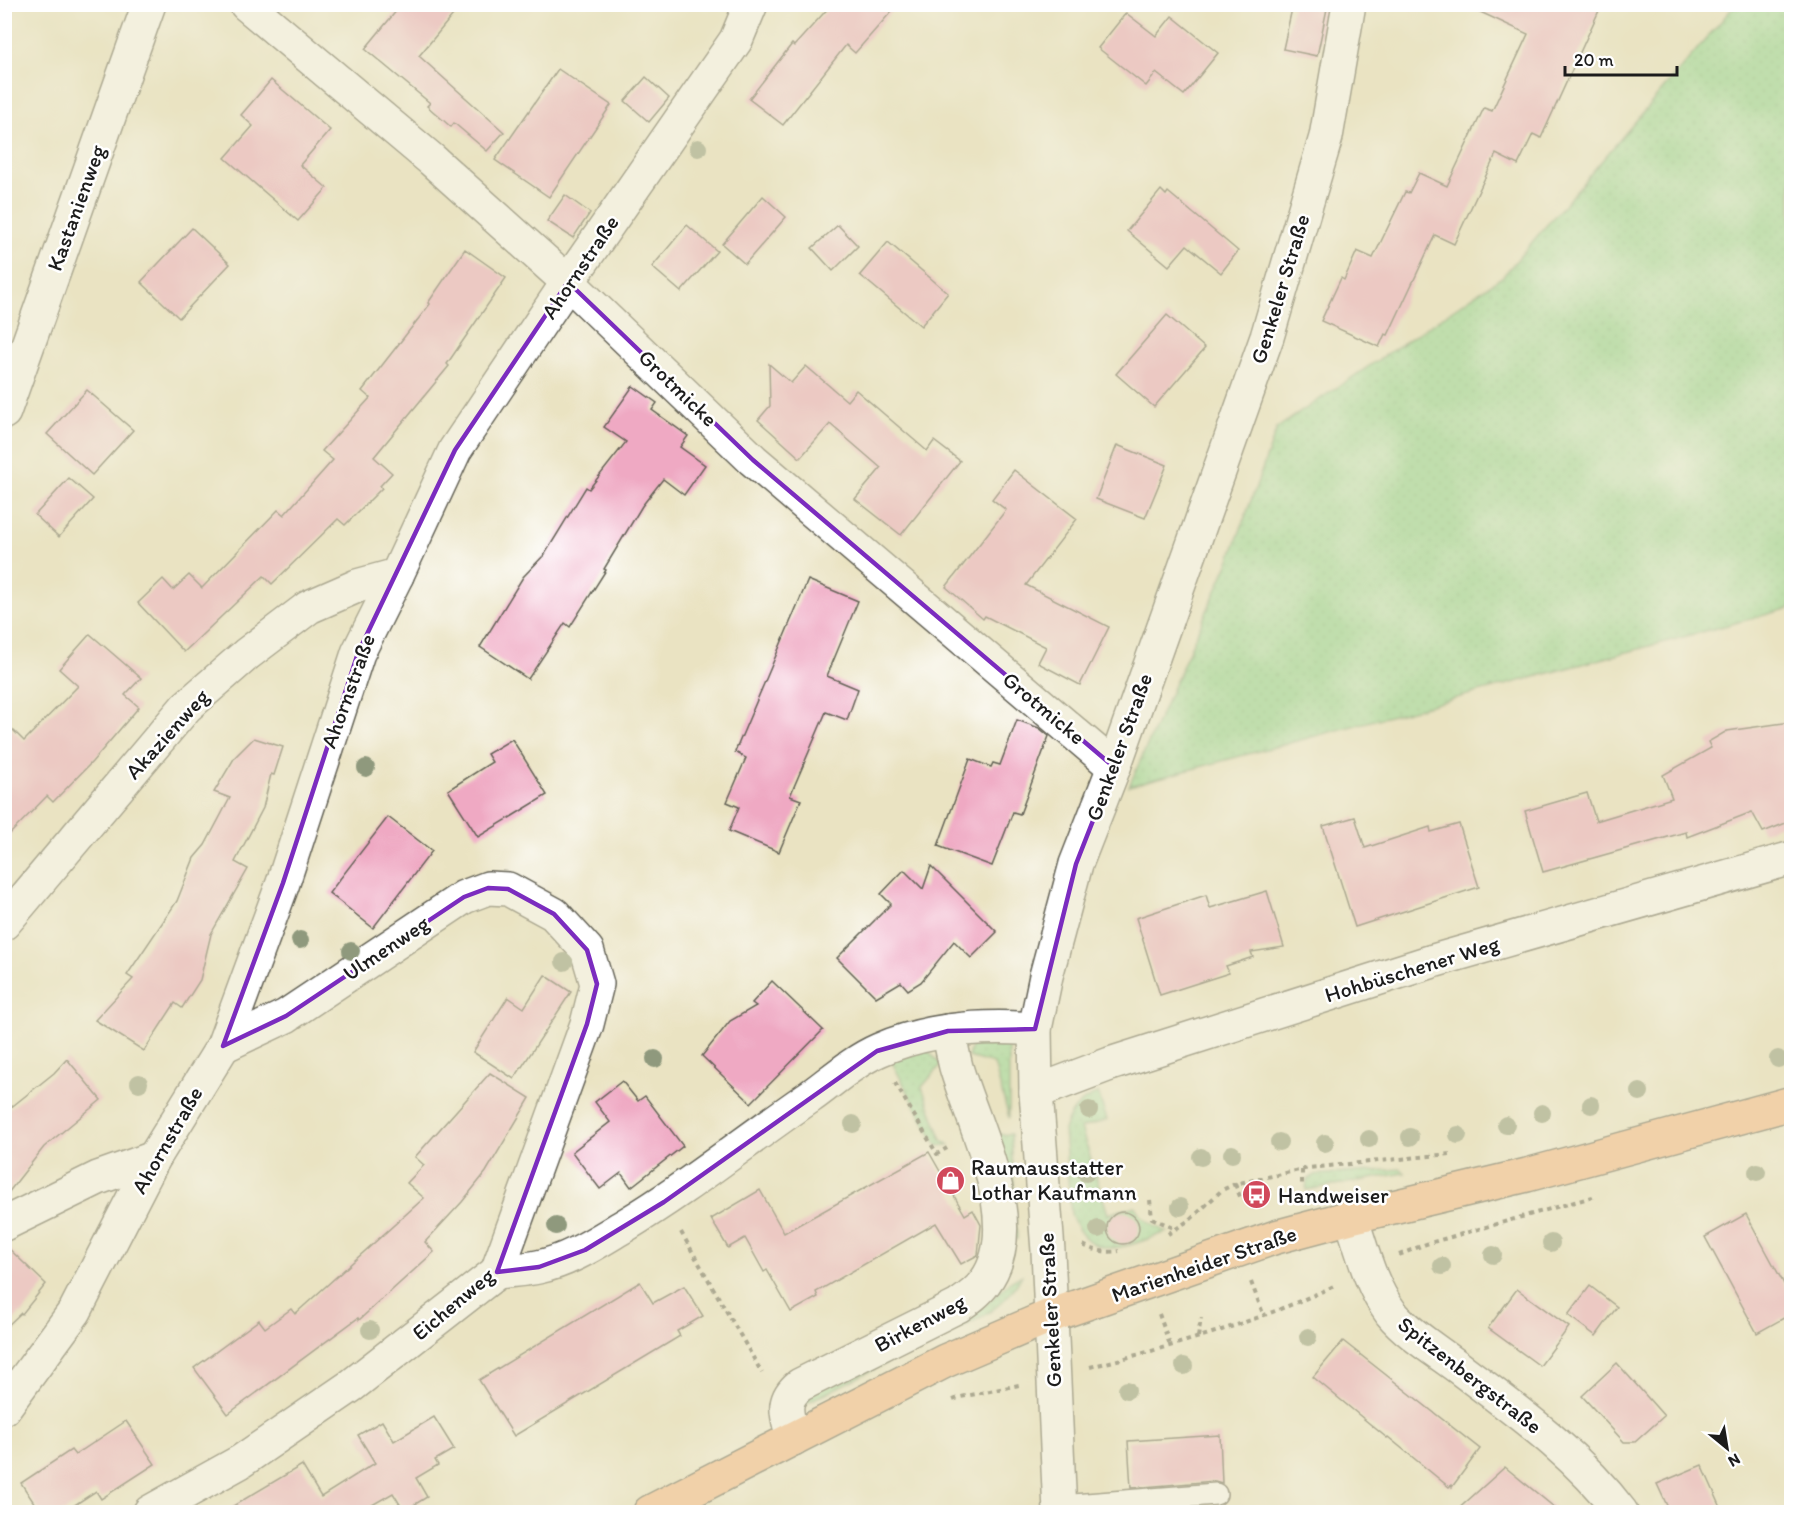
<svg xmlns="http://www.w3.org/2000/svg" width="1796" height="1517" font-family="Itim,sans-serif">
	<defs>
		<pattern id="grass-dots" width="8" height="8" patternUnits="userSpaceOnUse" patternTransform="scale(1.5)"><rect width="8" height="8" fill="#8fd792"/><path d="M2 2h.1M6 6h.1" fill="none" stroke="#7bb87d" stroke-width="1.8" stroke-linecap="round"/></pattern>
	</defs>
	<rect width="100%" height="100%" fill="#fff"/>
	<filter id="ink" filterUnits="userSpaceOnUse"><feTurbulence type="fractalNoise" baseFrequency=".0167" numOctaves="2"/><feDisplacementMap in="SourceGraphic" scale="12" xChannelSelector="R" yChannelSelector="G"/><feConvolveMatrix kernelMatrix="1 2 1 2 8 2 1 2 1" color-interpolation-filters="sRGB"/></filter>
	<filter id="wash" filterUnits="userSpaceOnUse"><feTurbulence type="fractalNoise" baseFrequency=".008" numOctaves="4" result="noise"/><feDisplacementMap in="SourceGraphic" scale="24" xChannelSelector="R" yChannelSelector="G"/><feGaussianBlur stdDeviation="1.35" result="paint"/><feColorMatrix in="noise" values="0 0 0 0 0 0 0 0 0 0 0 0 0 0 0 0 0 1.4 0 .05"/><feComposite in="paint" operator="in"/></filter>
	<g filter="url(#wash)">
		<rect width="100%" height="100%" fill="#eae3c2"/>
		<g fill="url(#grass-dots)" stroke="#567a57" stroke-width="1.5">
			<polygon points="1735,5 1791,5 1791,608 1129,786 1230,559 1277,428 1503,276"/>
			<polygon points="972,1043 1003,1044 1009,1049 1009,1118 994,1064 968,1057"/>
			<polygon points="923,1045 941,1065 922,1087 942,1140 949,1145 937,1146 889,1057"/>
			<path d="M1098,1093l9,27 -26,8 27,86 27,-8c7,14 18,20 32,26 -39,14 -76,34 -96,-17l-7,-85c5,-18 16,-30 34,-37z"/>
			<polygon points="1011,1134 1017,1239 1011,1239 989,1135"/>
			<polygon points="1401,1169 1405,1173 1306,1190 1307,1180 1314,1175"/>
			<path d="M1022,1275c-15,32 -44,45 -75,59l-2,-6 37,-20 28,-26z"/>
		</g>
		<polygon fill="#8fd792" stroke="#567a57" stroke-width="1.5" points="923,1337 926,1344 802,1405 808,1395"/>
		<g id="blocks">
			<g fill="#efa9c3">
				<polygon points="402,4 462,4 419,56 504,132 487,151 454,123 451,127 427,106 430,103 365,49"/>
				<polygon points="832,4 898,4 855,53 846,45 783,125 749,99 792,44 794,46"/>
				<polygon points="1293,4 1328,4 1317,56 1283,49"/>
				<polygon points="1463,4 1602,4 1541,138 1533,134 1518,165 1496,154 1454,244 1435,235 1388,335 1385,334 1379,347 1321,321 1341,278 1344,280 1357,251 1373,258 1405,192 1409,193 1419,173 1447,186 1484,108 1492,111 1528,34"/>
				<polygon points="1126,13 1156,36 1172,16 1218,53 1184,95 1156,73 1146,86 1098,48"/>
				<polygon points="558,69 611,105 549,197 495,160"/>
				<polygon points="646,77 669,98 649,122 625,101"/>
				<polygon points="271,80 330,130 300,165 327,188 298,221 225,158 253,126 241,115"/>
				<polygon points="1161,190 1166,195 1168,192 1238,251 1221,273 1187,245 1169,266 1127,231"/>
				<polygon points="565,195 590,213 573,238 547,221"/>
				<polygon points="763,196 786,217 745,264 722,244"/>
				<polygon points="687,225 717,251 681,292 652,267"/>
				<polygon points="838,225 858,246 833,271 812,248"/>
				<polygon points="192,228 230,264 179,318 141,282"/>
				<polygon points="888,242 948,293 921,326 860,275"/>
				<polygon points="465,249 506,278 447,364 449,366 374,457 392,473 380,486 382,488 345,525 338,519 272,584 264,576 184,652 138,603 163,579 173,590 189,575 202,588 278,510 284,515 333,460 322,451 370,398 362,391 430,304 428,303"/>
				<polygon points="1167,315 1205,348 1154,407 1116,374"/>
				<polygon points="769,364 791,383 806,366 847,401 856,390 927,451 934,441 960,461 901,535 855,499 881,468 830,424 800,458 758,420 770,406"/>
				<polygon points="633,386 657,403 652,410 688,436 680,447 705,465 684,495 663,479 642,506 604,569 606,570 570,627 565,623 528,679 480,647 523,577 545,554 586,487 589,489 626,442 604,427"/>
				<polygon points="87,390 133,430 92,475 47,434"/>
				<polygon points="1117,445 1167,465 1145,518 1096,499"/>
				<polygon points="1014,470 1077,519 1026,585 1109,627 1080,685 1038,663 1046,647 985,616 983,619 946,587 1006,510 992,499"/>
				<polygon points="69,478 93,499 59,537 35,515"/>
				<polygon points="808,580 858,601 827,676 858,689 847,720 826,712 790,796 801,800 779,852 729,831 739,807 727,802 746,758 735,752"/>
				<polygon points="90,634 141,678 125,695 139,707 92,762 53,802 47,796 4,840 4,721 24,741 78,686 59,669"/>
				<polygon points="1017,720 1039,728 1049,736 1020,814 1013,812 992,866 938,846 970,759 991,767 993,763 1000,765"/>
				<polygon points="1791,722 1791,821 1763,832 1752,812 1687,837 1686,832 1543,872 1525,811 1587,793 1596,821 1672,798 1663,775 1711,748 1708,742 1727,731"/>
				<polygon points="254,738 283,747 274,775 271,774 263,808 235,862 248,869 211,934 200,980 182,1008 175,1003 144,1051 95,1020 133,979 127,975 177,901 194,858 205,845 230,798 214,792 235,757"/>
				<polygon points="512,739 547,795 478,837 448,790 492,762 487,754"/>
				<polygon points="388,817 432,851 373,928 329,893"/>
				<polygon points="1355,817 1365,848 1430,827 1431,832 1459,824 1479,887 1355,927 1323,826"/>
				<polygon points="931,866 997,932 971,958 954,941 921,982 908,990 901,982 876,997 837,958 891,904 881,894 904,870 923,889"/>
				<polygon points="1267,891 1284,947 1251,952 1253,957 1226,966 1229,973 1160,995 1136,918 1206,895 1210,908"/>
				<polygon points="545,975 571,992 514,1079 473,1052 508,997 524,1008"/>
				<polygon points="772,981 823,1030 751,1103 702,1056 730,1021 756,1006 752,1003"/>
				<polygon points="67,1059 101,1100 44,1147 4,1198 4,1113 54,1073"/>
				<polygon points="490,1073 530,1098 486,1172 462,1202 425,1242 434,1252 359,1320 358,1318 228,1414 194,1368 259,1320 265,1328 291,1309 295,1314 424,1198 407,1183 424,1165 415,1157"/>
				<polygon points="622,1081 638,1101 645,1096 683,1146 631,1187 621,1173 600,1189 572,1152 610,1122 595,1102"/>
				<polygon points="929,1152 965,1215 973,1210 981,1225 978,1255 961,1264 936,1223 816,1292 818,1297 791,1312 767,1270 764,1272 745,1238 728,1248 711,1219 760,1190 784,1233"/>
				<circle cx="1123" cy="1228" r="16"/>
				<polygon points="1746,1214 1791,1297 1791,1314 1757,1333 1705,1237"/>
				<polygon points="4,1244 46,1284 22,1314 21,1313 4,1329"/>
				<polygon points="640,1282 653,1303 684,1286 703,1316 677,1331 680,1336 514,1436 479,1380"/>
				<polygon points="1590,1286 1617,1307 1596,1336 1568,1315"/>
				<polygon points="1517,1289 1569,1327 1540,1366 1488,1328"/>
				<polygon points="1343,1341 1480,1449 1452,1487 1451,1485 1449,1487 1388,1437 1387,1438 1313,1377"/>
				<polygon points="1617,1363 1664,1416 1635,1442 1624,1442 1582,1396"/>
				<polygon points="434,1417 454,1449 435,1460 438,1465 416,1478 427,1497 404,1511 393,1493 360,1512 223,1512 302,1465 321,1497 375,1463 358,1435 382,1421 394,1441"/>
				<polygon points="126,1421 155,1464 101,1499 96,1491 64,1512 40,1512 21,1483 71,1450 75,1455"/>
				<polygon points="1220,1435 1222,1483 1215,1481 1131,1488 1128,1441"/>
				<polygon points="1702,1465 1723,1512 1670,1512 1657,1484"/>
				<polygon points="1505,1467 1560,1512 1455,1512"/>
			</g>
		</g>
	</g>
	<g filter="url(#ink)">
		<use href="#blocks" fill-opacity="0" stroke="#646256" stroke-width="1.5"/>
		<g fill="none" stroke-linecap="round" stroke-linejoin="round">
			<defs>
				<polyline id="service" points="1060,1506 1216,1494"/>
				<g id="minor">
					<polyline points="246,4 432,160 568,282 753,460 1114,767"/>
					<polyline points="4,412 149,4"/>
					<polyline points="4,923 186,707 247,654 309,607 357,586 397,575"/>
					<polyline points="1036,1092 1110,1064 1433,961 1792,858"/>
					<path d="M1351,1217c11,33 19,68 40,96 16,20 50,41 71,57 57,43 116,85 159,142"/>
					<polyline points="4,1224 98,1178 154,1158"/>
					<path d="M497,1272c13,-2 27,-2 41,-5 31,-6 59,-25 86,-41 65,-39 124,-87 187,-130 22,-16 43,-35 68,-46 48,-21 104,-25 156,-21"/>
					<polyline points="4,1408 75,1311 154,1158 223,1046 283,883 358,653 397,575 455,450 568,282 736,40 751,4"/>
					<path d="M793,1439c-5,-23 -14,-37 7,-54l158,-79c10,-7 20,-14 27,-24 42,-57 -12,-156 -29,-215 -3,-12 -5,-24 -8,-36"/>
					<polyline points="150,1512 240,1462 351,1386 497,1272 587,1024 597,984 587,950 554,914 508,889 488,888 464,897 286,1016 223,1046"/>
					<polyline points="1060,1512 1048,1251 1036,1092 1035,1029 1046,976 1076,864 1114,767 1267,337 1326,137 1349,4"/>
				</g>
				<polyline id="primary" points="650,1512 945,1361 1050,1316 1276,1237 1351,1217 1527,1175 1792,1103"/>
			</defs>
			<use href="#service" stroke="#646256" stroke-width="24"/>
			<use href="#minor" stroke="#646256" stroke-width="36"/>
			<use href="#primary" stroke="#646256" stroke-width="36"/>
			<g stroke="#646256" stroke-width="4" stroke-dasharray="4.5 4.5" stroke-linecap="butt">
				<polyline points="895,1083 937,1154 947,1148"/>
				<polyline points="1302,1170 1302,1187"/>
				<polyline points="1235,1184 1241,1199"/>
				<polyline points="1257,1195 1261,1205"/>
				<polyline points="1150,1200 1152,1218 1176,1229"/>
				<polyline points="681,1232 762,1373"/>
				<polyline points="1168,1234 1191,1219 1222,1190 1235,1184 1309,1168 1450,1154"/>
				<path d="M1083,1245c12,6 23,8 36,6"/>
				<polyline points="1399,1255 1426,1244 1596,1196"/>
				<polyline points="1251,1282 1264,1316"/>
				<polyline points="1159,1314 1170,1345"/>
				<polyline points="1198,1337 1201,1318"/>
				<path d="M1090,1367c84,-21 168,-45 246,-82"/>
				<polyline points="953,1400 961,1397 1019,1385"/>
			</g>
			<use href="#service" stroke="#fff" stroke-width="21"/>
			<use href="#minor" stroke="#fff" stroke-width="33"/>
			<use href="#primary" stroke="#fabb8b" stroke-width="33"/>
		</g>
		<g fill="#8f997d">
			<circle cx="698" cy="148" r="9"/>
			<circle cx="366" cy="768" r="9"/>
			<circle cx="300" cy="940" r="9"/>
			<circle cx="351" cy="951" r="9"/>
			<circle cx="564" cy="962" r="9"/>
			<circle cx="655" cy="1059" r="9"/>
			<circle cx="1778" cy="1059" r="9"/>
			<circle cx="139" cy="1083" r="9"/>
			<circle cx="1640" cy="1092" r="9"/>
			<circle cx="1591" cy="1105" r="9"/>
			<circle cx="1089" cy="1110" r="9"/>
			<circle cx="1542" cy="1113" r="9"/>
			<circle cx="853" cy="1124" r="9"/>
			<circle cx="1506" cy="1125" r="9"/>
			<circle cx="1458" cy="1135" r="9"/>
			<circle cx="1410" cy="1137" r="9"/>
			<circle cx="1369" cy="1139" r="9"/>
			<circle cx="1279" cy="1142" r="9"/>
			<circle cx="1325" cy="1143" r="9"/>
			<circle cx="1232" cy="1154" r="9"/>
			<circle cx="1201" cy="1157" r="9"/>
			<circle cx="1757" cy="1172" r="9"/>
			<circle cx="1086" cy="1173" r="9"/>
			<circle cx="1180" cy="1207" r="9"/>
			<circle cx="556" cy="1226" r="9"/>
			<circle cx="1098" cy="1229" r="9"/>
			<circle cx="1551" cy="1243" r="9"/>
			<circle cx="1493" cy="1255" r="9"/>
			<circle cx="1442" cy="1266" r="9"/>
			<circle cx="370" cy="1330" r="9"/>
			<circle cx="1308" cy="1337" r="9"/>
			<circle cx="1184" cy="1366" r="9"/>
			<circle cx="1127" cy="1390" r="9"/>
		</g>
	</g>
	<path d="M0 0H1796V1517H0ZM568,282l185,178 361,307 -38,97 -41,165 -87,2 -71,20 -213,151 -79,48 -46,17 -42,5 90,-248 10,-40 -10,-34 -33,-36 -46,-25 -20,-1 -24,9 -178,119 -63,30 60,-163 75,-230 97,-203z" fill="#eae3c2" fill-opacity=".55" fill-rule="evenodd"/>
	<path fill="none" stroke="#7b2cbf" stroke-width="4.5" stroke-linejoin="round" d="M568,282l185,178 361,307 -38,97 -41,165 -87,2 -71,20 -213,151 -79,48 -46,17 -42,5 90,-248 10,-40 -10,-34 -33,-36 -46,-25 -20,-1 -24,9 -178,119 -63,30 60,-163 75,-230 97,-203z"/>
	<defs>
		<symbol id="shop-disc" viewBox="-11 -11 22 22"><circle r="9.5" fill="#d1495b" stroke="#fff"/><path d="M-5-2.5h2.3a2.7 3.5 0 0 1 5.4 0H5L5.5 6h-11ZM-1.5-2.5h3a1.5 2.3 0 0 0-3 0Z" fill="#fff"/></symbol>
		<symbol id="bus-disc" viewBox="-11 -11 22 22"><circle r="9.5" fill="#d1495b" stroke="#fff"/><path d="M-5-6H5V4H4V6H2V4H-2V6H-4V4H-5ZM-3.5-4V0h7V-4ZM-3.5 1.2v1.5H-2V1.2ZM2 1.2v1.5H3.5V1.2Z" fill="#fff"/></symbol>
	</defs>
	<g fill-rule="evenodd">
		<use href="#shop-disc" x="934" y="1164" width="33" height="33"/>
		<use href="#bus-disc" x="1240" y="1178" width="33" height="33"/>
	</g>
	<g text-anchor="middle" dominant-baseline="central" stroke-width="5" stroke-linejoin="round" paint-order="stroke">
		<g font-size="22" fill="#1c1c1c" stroke="#fff">
			<text transform="translate(76 208) rotate(-70)">Kastanienweg</text>
			<text transform="translate(580 267) rotate(-56)">Ahornstraße</text>
			<text transform="translate(1280 289) rotate(-73)">Genkeler Straße</text>
			<text transform="translate(678 388) rotate(44)">Grotmicke</text>
			<text transform="translate(348 691) rotate(-70)">Ahornstraße</text>
			<text transform="translate(1044 708) rotate(40)">Grotmicke</text>
			<text transform="translate(167 734) rotate(-48)">Akazienweg</text>
			<text transform="translate(1119 747) rotate(-70)">Genkeler Straße</text>
			<text transform="translate(386 948) rotate(-34)">Ulmenweg</text>
			<text transform="translate(1412 969) rotate(-17)">Hohbüschener Weg</text>
			<text transform="translate(167 1140) rotate(-60)">Ahornstraße</text>
			<text transform="translate(1204 1264) rotate(-19)">Marienheider Straße</text>
			<text transform="translate(453 1304) rotate(-40)">Eichenweg</text>
			<text transform="translate(1050 1310) rotate(-93)">Genkeler Straße</text>
			<text transform="translate(920 1323) rotate(-28)">Birkenweg</text>
			<text transform="translate(1470 1375) rotate(38)">Spitzenbergstraße</text>
		</g>
		<g font-size="22" fill="#1c1c1c" stroke="#fff" text-anchor="start">
			<text x="971" y="1167">Raumausstatter<tspan x="971" dy="25">Lothar Kaufmann</tspan></text>
			<text x="1278" y="1195">Handweiser</text>
		</g>
	</g>
	<rect width="1796" height="1517" fill="none" stroke="#fff" stroke-width="24"/>
	<g transform="translate(1727 1448) rotate(150)" stroke="#ffffff" stroke-width="4.5" paint-order="stroke">
	<path d="M0-4.5L10 22L0 15L-10 22Z" fill="#1c1c1c"/>
	<text y="-9" font-size="16" font-weight="bold" text-anchor="middle" fill="#1c1c1c">N</text>
	</g>
	<path d="M1565 66v9h112v-9" fill="none" stroke="#1c1c1c" stroke-width="3"/>
	<text x="1574" y="66" font-size="18" fill="#1c1c1c" stroke="#ffffff" stroke-width="4.5" paint-order="stroke">20 m</text>
</svg>
